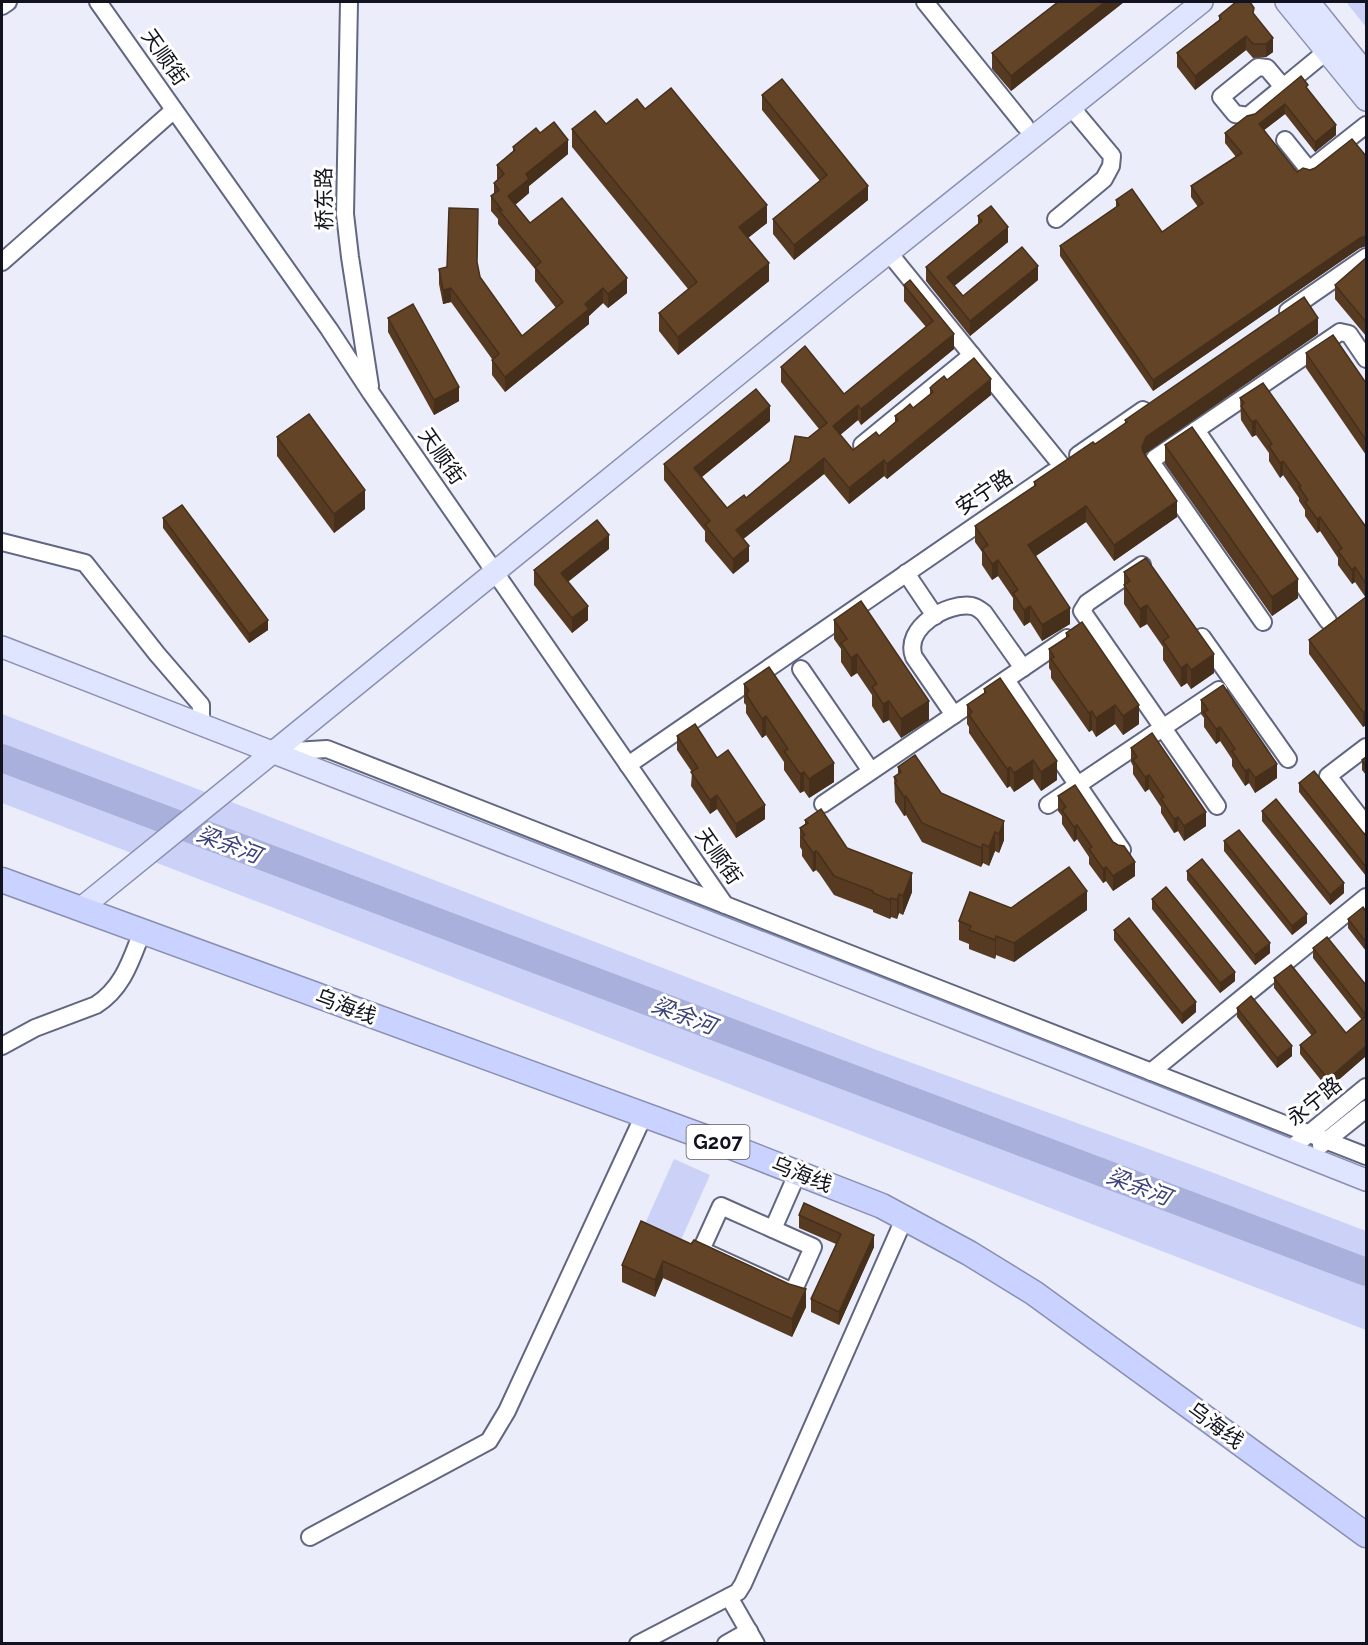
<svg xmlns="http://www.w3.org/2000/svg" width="1368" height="1645" font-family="Raleway,'Noto Sans SC',sans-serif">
	<rect width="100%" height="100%" fill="#ebeefa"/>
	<g fill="#ccd2f7">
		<polygon points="1346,2 1366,2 1366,27"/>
		<polygon points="2,714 874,1049 1206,1170 1366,1231 1366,1330 2,803"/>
		<polygon points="674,1159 710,1175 676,1251 640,1235"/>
	</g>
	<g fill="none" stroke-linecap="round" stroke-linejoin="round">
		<polyline stroke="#a8b0db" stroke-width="28" points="2,758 1366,1272"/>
		<defs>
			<g id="minor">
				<polyline points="98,2 329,329 371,393 725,905"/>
				<polyline points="349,2 345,214 350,257 370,386"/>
				<polyline points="925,2 1025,126"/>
				<polyline points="2,6 8,2"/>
				<polyline points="1283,87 1267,68 1258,67 1221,97 1235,114 1248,116 1327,51"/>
				<polyline points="1285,140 1309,170 1366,125"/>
				<polyline points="1056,219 1104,179 1111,166 1112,156 1071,107"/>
				<polyline points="889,253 1062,466"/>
				<polyline points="2,262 174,110"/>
				<polyline points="1288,311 1366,257"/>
				<polyline points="1196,430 1328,621"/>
				<polyline points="862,445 972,355"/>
				<polyline points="1078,455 1143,410"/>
				<polyline points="2,542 85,563 157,654 201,705 201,725"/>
				<polyline points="1142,565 1087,603 1082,611 1217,806"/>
				<polyline points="906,573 935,616"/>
				<polyline points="1263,622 1152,463 1155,458 1340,332 1349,334 1366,359"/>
				<polyline points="1202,637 1288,759"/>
				<polyline points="801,669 871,771"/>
				<polyline points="1006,680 1122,850"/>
				<path d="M954,715l-40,-58c-11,-29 33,-55 58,-51 5,1 8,4 12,7l39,55"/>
				<polyline points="1366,747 1328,776 1366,825"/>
				<polyline points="277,752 327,749 1366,1156"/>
				<polyline points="628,765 1052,473"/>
				<polyline points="823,804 1067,638"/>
				<polyline points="1048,805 1219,690"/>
				<path d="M2,1046l33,-18 61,-23c27,-17 35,-45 46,-73"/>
				<polyline points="1151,1072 1366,897"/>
				<polyline points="1321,1145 1366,1109"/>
				<polyline points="1289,1150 1366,1087"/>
				<polygon points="721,1206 813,1247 793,1292 701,1250"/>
				<polyline points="773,1229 798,1172"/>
				<polyline points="310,1537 489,1441 507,1411 644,1115"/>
				<polyline points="729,1597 756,1644"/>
				<polyline points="638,1644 738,1592 743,1584 905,1217"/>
				<polyline points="726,1644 749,1631"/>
			</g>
			<g id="major">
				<polyline points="1286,2 1366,100"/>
				<polyline points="1309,2 1366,73"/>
				<polyline points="2,647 1068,1062 1366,1180"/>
				<polyline points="80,909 842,290 1202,2"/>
			</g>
			<polyline id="highway" points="2,880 729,1146 882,1206 969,1253 1034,1293 1366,1535"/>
		</defs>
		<use href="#minor" stroke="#616681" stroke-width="20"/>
		<use href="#major" stroke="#8a8fb0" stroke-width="24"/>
		<use href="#highway" stroke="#8a8fb0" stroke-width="27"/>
		<use href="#minor" stroke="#fff" stroke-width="16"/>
		<use href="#major" stroke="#dfe4ff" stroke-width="21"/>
		<use href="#highway" stroke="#cad2ff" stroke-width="24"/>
	</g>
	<g fill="#563a21">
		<polygon points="1058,2 1124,2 1011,91 992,69 992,53"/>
		<polygon points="1254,14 1273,52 1266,57 1253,58 1246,50 1195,90 1177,67 1177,53 1219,20 1219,16"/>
		<polygon points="1308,89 1336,135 1315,152 1285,114 1264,130 1297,172 1310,170 1366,156 1366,246 1360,248 1153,391 1060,256 1060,246 1116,207 1116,200 1162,232 1198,207 1191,197 1191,186 1236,157 1225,143 1225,133 1255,114"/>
		<polygon points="762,95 868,200 794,260 773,234 773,219 820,181 762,110"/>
		<polygon points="606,124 767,223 748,238 769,281 678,355 659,331 659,313 688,289 572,147 572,129"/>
		<polygon points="540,133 568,154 529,186 529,193 515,205 530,223 627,293 608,308 603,303 589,316 589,324 505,392 492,375 492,359 451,302 443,304 439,284 439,269 447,267 478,223 477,264 480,277 522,336 556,308 535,281 535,269 498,224 498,219 491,211 491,196 494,194 494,183 497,180 497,165 513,152 513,147"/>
		<polygon points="978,216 1008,242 954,286 963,296 1038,280 970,336 926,281 926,267 978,224"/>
		<polygon points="1366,258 1366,336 1335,299 1335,285"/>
		<polygon points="910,280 954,349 861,425 858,420 840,435 853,450 879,436 895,422 895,416 913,408 930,394 930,388 947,380 991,395 887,479 884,476 849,504 824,474 743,539 749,561 733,574 705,541 705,531 664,480 664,464 770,421 702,477 727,508 746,498 790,461 808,438 819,429 781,382 781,367 844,394 926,327 904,301 904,285"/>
		<polygon points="388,318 459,401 434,415 388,332"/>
		<polygon points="1318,334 1146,453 1145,455 1177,517 1114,561 1086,522 1036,556 1070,624 1042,641 1030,622 1024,626 1013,609 1013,598 998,576 992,580 982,565 982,552 975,542 975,526 1034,486 1034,482 1095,444 1125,424 1125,420"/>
		<polygon points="1306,353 1366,383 1366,455 1306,368"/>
		<polygon points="1240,398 1366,527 1366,725 1363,727 1309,654 1309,640 1366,598 1355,582 1352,584 1338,565 1338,558 1320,531 1317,533 1305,516 1305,510 1299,501 1299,498 1283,475 1280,478 1269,461 1269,453 1256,435 1252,437 1241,420"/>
		<polygon points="277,437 365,509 334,533 277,456"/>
		<polygon points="1165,445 1298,598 1272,616 1165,464"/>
		<polygon points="163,518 268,630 249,643 163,528"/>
		<polygon points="609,549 568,582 588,620 572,633 534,585 534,570"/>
		<polygon points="1124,572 1214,673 1191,689 1187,683 1181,687 1163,660 1163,647 1147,624 1140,628 1124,604"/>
		<polygon points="834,620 929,720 901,738 889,720 883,723 872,706 872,695 857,673 851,677 841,662 841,649 834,639"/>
		<polygon points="1066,633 1139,724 1123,735 1115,724 1096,737 1092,730 1089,732 1051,678 1051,671 1049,668 1049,649 1066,638"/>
		<polygon points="744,684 834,782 809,798 804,791 800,793 784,770 784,762 766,735 762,738 746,713 746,705 744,703"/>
		<polygon points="984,689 1057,780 1041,791 1033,779 1014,792 1010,786 1007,788 969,733 969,727 967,724 967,705 984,693"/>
		<polygon points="1201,700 1277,778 1255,793 1249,783 1245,786 1232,766 1232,759 1220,741 1216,744 1204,727 1204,718 1201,714"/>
		<polygon points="677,736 717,758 765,819 736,838 717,809 710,814 691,786 692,772 677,750"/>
		<polygon points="1131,748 1206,826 1184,841 1178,831 1174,833 1161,813 1161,807 1149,789 1145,792 1133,774 1133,766 1131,762"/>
		<polygon points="1366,757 1366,775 1362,770 1362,760"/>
		<polygon points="898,767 941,793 1004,821 1004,840 999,853 995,851 989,866 983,863 981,867 922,842 906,815 904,816 895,802 894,777 898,774"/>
		<polygon points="1299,783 1366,836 1366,876 1299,792"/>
		<polygon points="1058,796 1135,876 1113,891 1106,881 1103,883 1089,864 1089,857 1077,839 1074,842 1062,824 1062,816 1058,811"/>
		<polygon points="1262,811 1344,893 1330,905 1262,821"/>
		<polygon points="805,820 912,892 903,915 899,913 897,919 891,917 890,919 873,912 873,910 834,895 819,873 816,870 813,872 802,856 802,850 800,847 800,828 805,824"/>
		<polygon points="1224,841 1307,923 1292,935 1224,851"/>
		<polygon points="1187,871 1270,953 1255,965 1187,880"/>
		<polygon points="1152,899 1235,981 1220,993 1152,909"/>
		<polygon points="1011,908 1087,910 1014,962 996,955 995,959 969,949 969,944 959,940 959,921"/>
		<polygon points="1366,912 1366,951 1348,928 1348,919"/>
		<polygon points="1114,930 1196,1012 1182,1024 1114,940"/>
		<polygon points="1313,948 1366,985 1366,1056 1328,1089 1300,1054 1300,1045 1312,1036 1274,988 1274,978 1346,1033 1362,1020 1313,958"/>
		<polygon points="1237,1008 1292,1056 1277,1068 1237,1017"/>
		<polygon points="799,1215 874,1247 839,1325 811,1312 811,1299 836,1244 799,1228"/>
		<polygon points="641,1221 806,1307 792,1337 663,1278 655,1297 622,1282 622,1265"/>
	</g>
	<g fill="#46301b">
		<polygon points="1105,2 1124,2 1011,91 1011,76"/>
		<polygon points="1246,36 1246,50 1195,90 1195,76"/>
		<polygon points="1273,38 1273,52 1266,57 1266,44"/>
		<polygon points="1285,104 1285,114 1259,134 1259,124"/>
		<polygon points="1336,125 1336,135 1315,152 1315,142"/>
		<polygon points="568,140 568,154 529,186 529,193 508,211 508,196 526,174"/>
		<polygon points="868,186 868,200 794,260 794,245"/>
		<polygon points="767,205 767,223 739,245 739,227"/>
		<polygon points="1008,227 1008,242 947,292 947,277"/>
		<polygon points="1366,236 1366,246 1360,248 1153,391 1153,380 1360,238"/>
		<polygon points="769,263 769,281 678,355 678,337"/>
		<polygon points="1038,266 1038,280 970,336 970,321"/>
		<polygon points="627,278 627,293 608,308 608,294"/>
		<polygon points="451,288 451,302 443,304 443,290"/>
		<polygon points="603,288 603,303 589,316 589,324 505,392 505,377"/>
		<polygon points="1318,318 1318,334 1146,453 1142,463 1142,447 1146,437"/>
		<polygon points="954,334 954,349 861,425 861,409"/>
		<polygon points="991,379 991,395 887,479 887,464"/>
		<polygon points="459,387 459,401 434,415 434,400"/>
		<polygon points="858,405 858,420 833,441 833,426"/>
		<polygon points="770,406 770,421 694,483 694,468"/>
		<polygon points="1256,420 1256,435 1252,437 1252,422"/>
		<polygon points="824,458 824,474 736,545 736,530"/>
		<polygon points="884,460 884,476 849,504 849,488"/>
		<polygon points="1283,461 1283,475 1280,478 1280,463"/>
		<polygon points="365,490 365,509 334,533 334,514"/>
		<polygon points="1177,501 1177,517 1114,561 1114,545"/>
		<polygon points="1086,506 1086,522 1028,561 1028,545"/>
		<polygon points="1320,517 1320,531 1317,533 1317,519"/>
		<polygon points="609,535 609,549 561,587 561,573"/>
		<polygon points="749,546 749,561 733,574 733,559"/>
		<polygon points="998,560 998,576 992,580 992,564"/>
		<polygon points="1355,567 1355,582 1352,584 1352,570"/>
		<polygon points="1298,579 1298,598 1272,616 1272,597"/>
		<polygon points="1147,605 1147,624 1140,628 1140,609"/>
		<polygon points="588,606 588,620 572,633 572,618"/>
		<polygon points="1030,606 1030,622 1024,626 1024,610"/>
		<polygon points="1070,608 1070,624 1042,641 1042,625"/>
		<polygon points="268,620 268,630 249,643 249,634"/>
		<polygon points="857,654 857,673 851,677 851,658"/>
		<polygon points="1214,654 1214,673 1191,689 1191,670"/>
		<polygon points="1187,664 1187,683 1181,687 1181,668"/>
		<polygon points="889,701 889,720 883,723 883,704"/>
		<polygon points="929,701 929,720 901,738 901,719"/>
		<polygon points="1115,705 1115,724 1096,737 1096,718"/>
		<polygon points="1139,705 1139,724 1123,735 1123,716"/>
		<polygon points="1366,710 1366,725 1363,727 1363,712"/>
		<polygon points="1092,711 1092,730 1089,732 1089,713"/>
		<polygon points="766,716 766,735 762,738 762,719"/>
		<polygon points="1220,727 1220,741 1216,744 1216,729"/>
		<polygon points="1033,760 1033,779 1014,792 1014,773"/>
		<polygon points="1057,761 1057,780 1041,791 1041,772"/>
		<polygon points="834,763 834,782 809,798 809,779"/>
		<polygon points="1277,764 1277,778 1255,793 1255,778"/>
		<polygon points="1010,767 1010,786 1007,788 1007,769"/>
		<polygon points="1249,769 1249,783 1245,786 1245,771"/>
		<polygon points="804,772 804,791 800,793 800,774"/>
		<polygon points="1149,775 1149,789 1145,792 1145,777"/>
		<polygon points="717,795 717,809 710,814 710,800"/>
		<polygon points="906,796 906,815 904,816 904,797"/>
		<polygon points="765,805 765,819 736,838 736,824"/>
		<polygon points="1206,812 1206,826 1184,841 1184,826"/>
		<polygon points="1178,817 1178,831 1174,833 1174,819"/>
		<polygon points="1004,821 1004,840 999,853 999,834"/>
		<polygon points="1077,825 1077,839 1074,842 1074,827"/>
		<polygon points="995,832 995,851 989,866 989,847"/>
		<polygon points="983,844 983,863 981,867 981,848"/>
		<polygon points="816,851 816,870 813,872 813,853"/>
		<polygon points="1135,862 1135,876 1113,891 1113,876"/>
		<polygon points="1106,867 1106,881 1103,883 1103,869"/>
		<polygon points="912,873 912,892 903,915 903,896"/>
		<polygon points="1344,883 1344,893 1330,905 1330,895"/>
		<polygon points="1087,891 1087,910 1014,962 1014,943"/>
		<polygon points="899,894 899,913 897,919 897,900"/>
		<polygon points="891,898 891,917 890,919 890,900"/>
		<polygon points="1307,914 1307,923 1292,935 1292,926"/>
		<polygon points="996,936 996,955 995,959 995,940"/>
		<polygon points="1270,943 1270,953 1255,965 1255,955"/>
		<polygon points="1235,972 1235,981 1220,993 1220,983"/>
		<polygon points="1196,1002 1196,1012 1182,1024 1182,1014"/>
		<polygon points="1292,1046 1292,1056 1277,1068 1277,1058"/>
		<polygon points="1366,1046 1366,1056 1328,1089 1328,1079"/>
		<polygon points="874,1235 874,1247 839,1325 839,1312"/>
		<polygon points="663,1261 663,1278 655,1297 655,1280"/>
		<polygon points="806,1289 806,1307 792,1337 792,1319"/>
	</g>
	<g fill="#644426" stroke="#46301b" stroke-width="1.5">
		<polygon points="1058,2 1105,2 1011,76 992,53"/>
		<polygon points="1236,2 1250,2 1254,8 1253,13 1273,38 1266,44 1253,44 1246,36 1195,76 1177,53 1221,19 1219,16"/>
		<polygon points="1301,76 1308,85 1306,87 1336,125 1315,142 1285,104 1259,124 1297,172 1303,168 1310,170 1315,168 1352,139 1366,156 1366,236 1360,238 1153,380 1060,246 1119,205 1116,200 1132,189 1162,232 1203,203 1191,186 1242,153 1225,133 1247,116 1255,114"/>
		<polygon points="782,79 868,186 794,245 773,219 827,175 762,95"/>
		<polygon points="671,88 767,205 739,227 769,263 678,337 659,313 697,282 572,129 595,111 606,124 637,99 645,109"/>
		<polygon points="554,122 568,140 526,174 529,179 508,196 530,223 562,198 627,278 608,294 603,288 585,304 589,309 505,377 492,360 499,354 451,288 443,290 439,269 447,267 449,208 478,209 477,262 480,277 522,336 563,302 535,267 541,262 498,209 502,210 491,196 499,190 494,183 504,174 497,165 515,150 513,147 536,128 540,133"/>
		<polygon points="991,206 1008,227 947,277 963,296 1022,247 1038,266 970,321 926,267 982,221 978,216"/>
		<polygon points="1366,258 1366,322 1335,285"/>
		<polygon points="910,280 954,334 861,409 858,405 833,426 853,450 876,432 879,436 898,420 895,416 903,410 910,404 913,408 933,392 930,388 933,385 944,376 947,380 974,358 991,379 887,464 884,460 849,488 824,458 736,530 749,546 733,559 705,525 710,521 664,464 756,389 770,406 694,468 727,508 744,495 746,498 790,461 795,436 808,438 827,423 781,367 805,346 844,394 933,321 904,285"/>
		<polygon points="1304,297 1318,318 1146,437 1142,447 1143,452 1177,501 1114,545 1086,506 1028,545 1070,608 1042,625 1030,606 1024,610 1013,593 1018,590 998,560 992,564 982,549 988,545 975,526 1036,485 1034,482 1093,442 1095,444 1127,422 1125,420"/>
		<polygon points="413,304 459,387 434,400 388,318"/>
		<polygon points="1333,335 1366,383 1366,440 1306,353"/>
		<polygon points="1263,383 1366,527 1366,584 1355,567 1352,570 1338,551 1342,548 1320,517 1317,519 1305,502 1308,500 1299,487 1301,486 1283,461 1280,463 1269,446 1272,444 1256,420 1252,422 1241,406 1244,403 1240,398"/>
		<polygon points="309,414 365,490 334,514 277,437"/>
		<polygon points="1192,427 1298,579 1272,597 1165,445"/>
		<polygon points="182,505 268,620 249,634 163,518"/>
		<polygon points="597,520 609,535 561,573 588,606 572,618 534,570"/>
		<polygon points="1146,558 1214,654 1191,670 1187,664 1181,668 1163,641 1169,637 1147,605 1140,609 1124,585 1130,581 1124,572"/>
		<polygon points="1366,597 1366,710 1363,712 1309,640"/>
		<polygon points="861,601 929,701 901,719 889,701 883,704 872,687 877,684 857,654 851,658 841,643 847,639 834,620"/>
		<polygon points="1082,622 1139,705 1123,716 1115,705 1096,718 1092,711 1089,713 1051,659 1054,657 1049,649 1069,636 1066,633"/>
		<polygon points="769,667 834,763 809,779 804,772 800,774 784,751 788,749 766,716 762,719 746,694 749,691 744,684"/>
		<polygon points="1000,678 1057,761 1041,772 1033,760 1014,773 1010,767 1007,769 969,715 972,712 967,705 986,692 984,689"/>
		<polygon points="1223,685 1277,764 1255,778 1249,769 1245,771 1232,751 1235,749 1220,727 1216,729 1204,712 1208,710 1201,700"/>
		<polygon points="695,724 717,758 728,750 765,805 736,824 717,795 710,800 691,772 698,768 677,736"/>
		<polygon points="1152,733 1206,812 1184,826 1178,817 1174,819 1161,799 1164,797 1149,775 1145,777 1133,760 1137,757 1131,748"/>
		<polygon points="915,755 941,793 1004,821 999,834 995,832 989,847 983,844 981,848 922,823 906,796 904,797 895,783 897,781 894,777 901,772 898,767"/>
		<polygon points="1366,757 1366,766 1362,760"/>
		<polygon points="1314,771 1366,836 1366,867 1299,783"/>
		<polygon points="1075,785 1113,842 1118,845 1124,846 1135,862 1113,876 1106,867 1103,869 1089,849 1092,847 1077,825 1074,827 1062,810 1066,807 1058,796"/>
		<polygon points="1276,799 1344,883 1330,895 1262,811"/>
		<polygon points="821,809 847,848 912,873 903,896 899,894 897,900 891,898 890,900 873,893 873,891 834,876 819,854 816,851 813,853 802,837 805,835 800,828 808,823 805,820"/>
		<polygon points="1239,830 1307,914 1292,926 1224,841"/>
		<polygon points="1202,859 1270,943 1255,955 1187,871"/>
		<polygon points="1069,867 1087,891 1014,943 996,936 995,940 969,930 971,926 959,921 970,892 1011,908"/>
		<polygon points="1166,887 1235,972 1220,983 1152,899"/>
		<polygon points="1363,907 1366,912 1366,942 1348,919"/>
		<polygon points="1129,918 1196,1002 1182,1014 1114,930"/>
		<polygon points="1327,937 1366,985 1366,1015 1313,948"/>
		<polygon points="1291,965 1346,1033 1366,1016 1366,1046 1328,1079 1300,1045 1316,1032 1274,978"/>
		<polygon points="1251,996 1292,1046 1277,1058 1237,1008"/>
		<polygon points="804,1203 874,1235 839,1312 811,1299 841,1234 799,1215"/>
		<polygon points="641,1221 691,1244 694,1240 789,1284 806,1289 792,1319 663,1261 655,1280 622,1265"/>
	</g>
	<g text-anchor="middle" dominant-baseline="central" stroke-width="6" stroke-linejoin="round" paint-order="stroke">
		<rect fill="#fff" stroke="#595a62" stroke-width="1.5" x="686.5" y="1125" width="63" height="34" rx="4.5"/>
		<g font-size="20" font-weight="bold" fill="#12131e">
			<text x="718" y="1142">G207</text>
		</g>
		<g font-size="21" fill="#12131e" stroke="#fff">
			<text transform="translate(165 57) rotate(55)">天顺街</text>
			<text transform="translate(324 199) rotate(-91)">桥东路</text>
			<text transform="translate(442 456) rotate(55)">天顺街</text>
			<text transform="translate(984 492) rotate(-34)">安宁路</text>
			<text transform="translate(719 856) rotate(55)">天顺街</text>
			<text transform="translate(346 1006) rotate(20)">乌海线</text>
			<text transform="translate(1314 1101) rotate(-39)">永宁路</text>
			<text transform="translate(802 1174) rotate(21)">乌海线</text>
			<text transform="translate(1216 1425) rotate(36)">乌海线</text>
		</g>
		<g font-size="22" font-style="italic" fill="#3d427a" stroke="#fff">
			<text transform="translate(229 844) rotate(21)">梁余河</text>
			<text transform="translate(684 1015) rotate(21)">梁余河</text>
			<text transform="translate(1139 1186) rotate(21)">梁余河</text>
		</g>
	</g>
	<rect width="1368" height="1645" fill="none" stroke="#12131e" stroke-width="6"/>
</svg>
